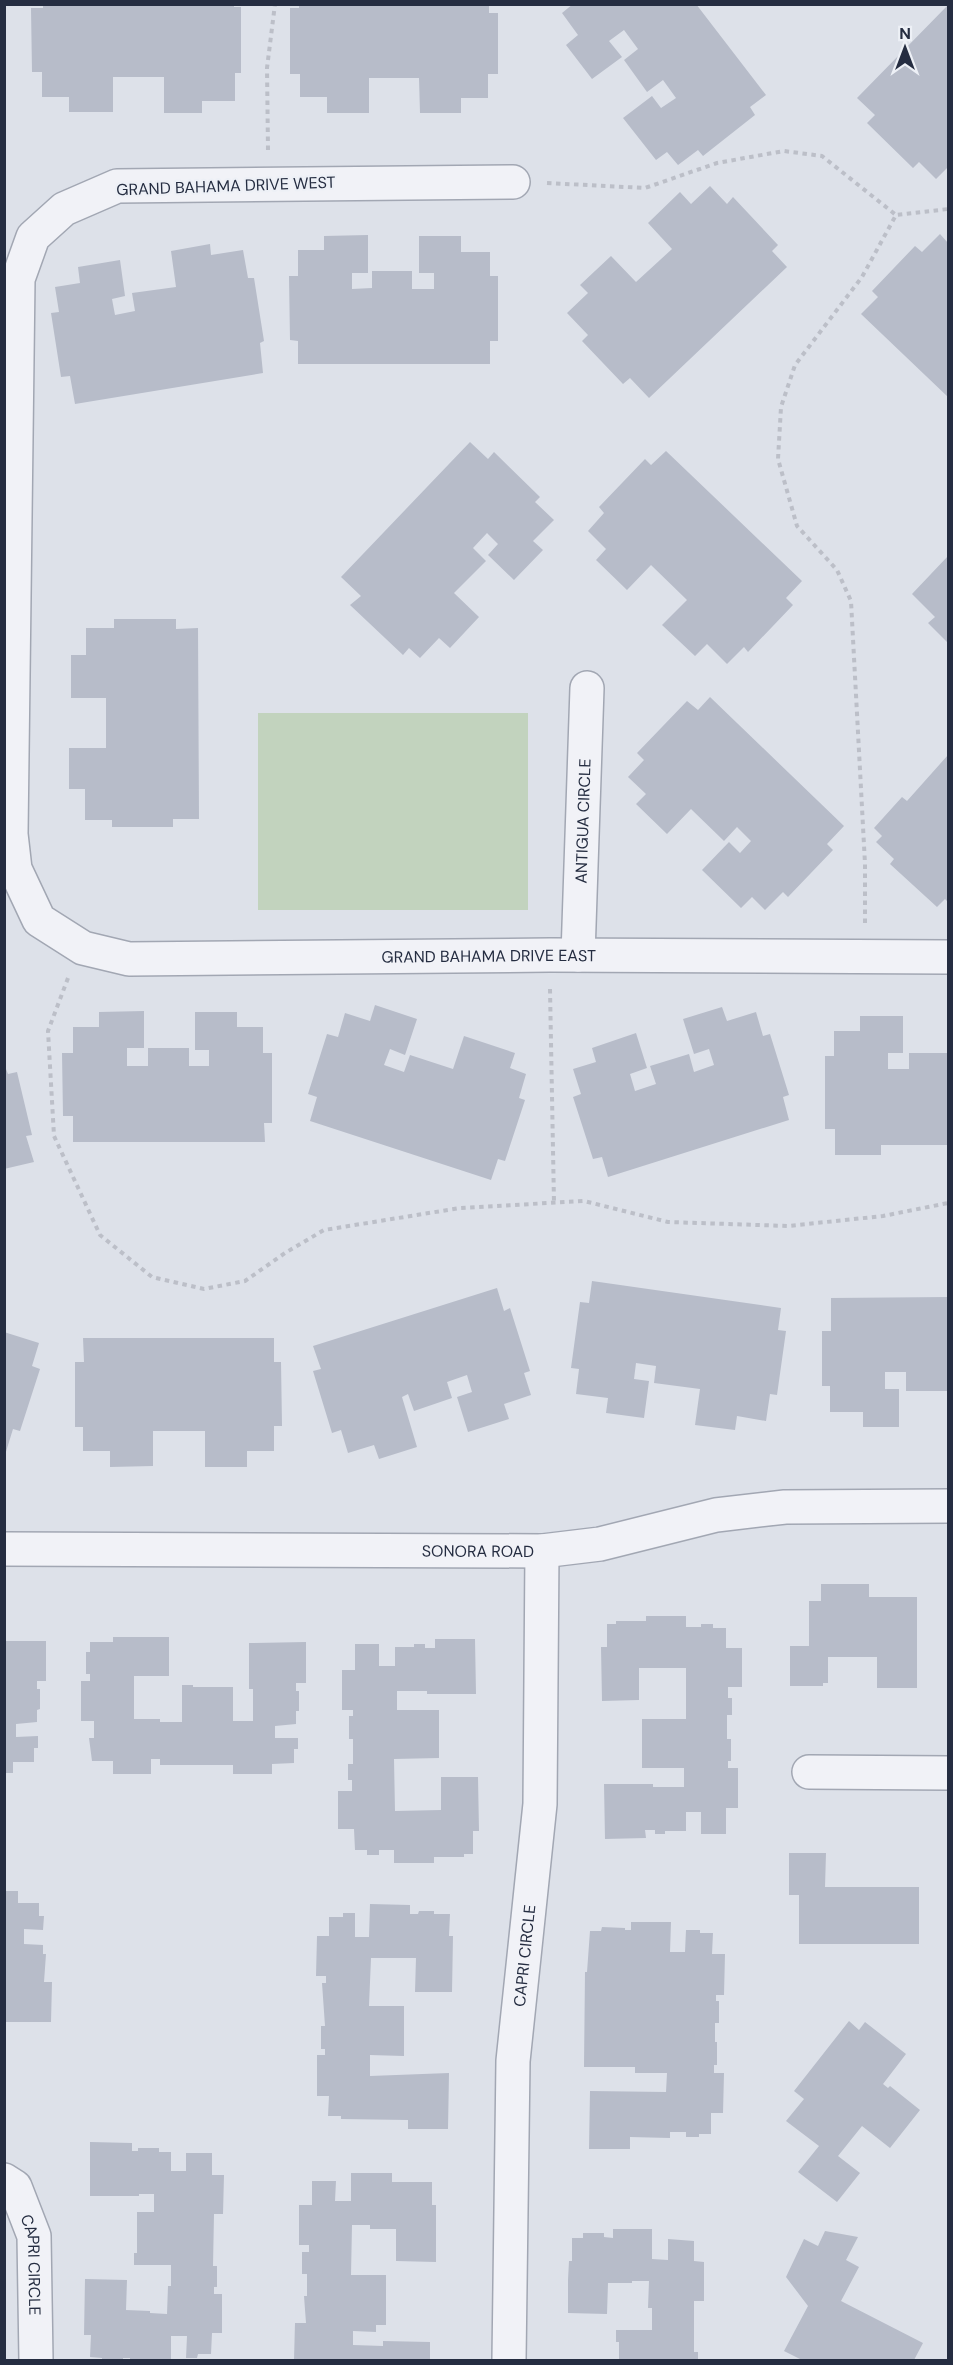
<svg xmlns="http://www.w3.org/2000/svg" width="953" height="2365" font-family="'DM Sans',sans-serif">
	<rect width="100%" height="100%" fill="#dde1e9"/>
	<rect fill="#c2d3be" x="258" y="713" width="270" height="197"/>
	<g fill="#b7bcc9">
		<polygon points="43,4 234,4 234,7 241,7 241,73 235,73 235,101 202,101 202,113 164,113 164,77 113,77 113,112 69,112 69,97 42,97 42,72 32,72 31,8 43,8"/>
		<polygon points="299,4 489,4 489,13 498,13 498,74 488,74 488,98 461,98 461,113 420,113 419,78 369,78 369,113 327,113 327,97 300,97 300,74 290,74 290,8 299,8"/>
		<polygon points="573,4 696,4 766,95 750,107 755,115 703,156 698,150 678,165 667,152 656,160 623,118 652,96 661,108 676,98 663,80 647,92 624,60 638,49 624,30 609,41 622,57 592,79 566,45 578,35 562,13"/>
		<polygon points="948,5 948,167 936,179 919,162 913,168 867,123 875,115 857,98"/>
		<polygon points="710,186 727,204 733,197 778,245 772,251 787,267 649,398 630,378 623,384 582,341 588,335 567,313 588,293 580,285 611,256 636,282 672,249 648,223 680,192 691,204"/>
		<polygon points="940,234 948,243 948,397 861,314 878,297 872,291 915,246 922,252"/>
		<polygon points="368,235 368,273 352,273 352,289 372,288 372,271 412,271 412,289 434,289 434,273 419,273 419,236 461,236 461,252 490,252 490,276 498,276 498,341 490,341 490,364 298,364 298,341 290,340 289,276 298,276 298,250 324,250 324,236"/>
		<polygon points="210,244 211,255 243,250 248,278 254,278 264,341 260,343 263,373 75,404 70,376 61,377 51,313 59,312 55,287 80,283 78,267 120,260 125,296 112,299 115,315 135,311 132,293 176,287 171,251"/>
		<polygon points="470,442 488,459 494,452 540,497 535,502 554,520 533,541 543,550 514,580 488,555 498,544 487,533 473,548 486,561 454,593 479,617 450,648 439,638 420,658 409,648 403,655 350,605 361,596 341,577"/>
		<polygon points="666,451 802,581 786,598 793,605 748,652 744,647 727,664 707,644 695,656 662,625 687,600 651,565 627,590 596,560 606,549 588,531 604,513 599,507 645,459 651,465"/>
		<polygon points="948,556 948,643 928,623 935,617 912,594"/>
		<polygon points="114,619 176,619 176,629 198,628 199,819 173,819 173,827 112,827 112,820 85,820 85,789 69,789 69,748 106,748 106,698 71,698 71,655 86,655 86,628 114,628"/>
		<polygon points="710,697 844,826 827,844 833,850 788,897 783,892 765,910 752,897 741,908 702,870 729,842 740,853 751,841 737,827 724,841 691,809 667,834 636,804 646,794 628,777 644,760 637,753 687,701 698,710"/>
		<polygon points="948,755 948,902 945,899 937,907 890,864 894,859 876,842 882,836 874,828 902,797 907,801"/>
		<polygon points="375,1005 417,1019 405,1055 390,1049 384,1065 404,1072 410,1055 453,1069 464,1036 515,1053 510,1068 526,1074 519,1098 525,1100 505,1161 498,1159 491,1180 310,1121 317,1097 308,1094 327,1034 338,1037 345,1013 370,1021"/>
		<polygon points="722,1007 727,1021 756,1012 763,1036 770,1034 789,1095 783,1097 789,1120 608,1177 602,1157 593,1159 573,1097 581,1094 573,1069 596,1062 592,1048 636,1033 647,1068 630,1074 635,1091 656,1084 650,1066 689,1054 694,1072 714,1065 709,1049 694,1054 683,1019"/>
		<polygon points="144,1011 144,1048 127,1048 127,1066 148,1066 148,1048 189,1048 189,1066 209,1066 209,1050 195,1050 195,1012 237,1012 237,1027 263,1027 263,1053 272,1053 272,1123 264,1123 265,1142 73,1142 73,1116 63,1116 62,1053 73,1053 73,1027 99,1027 99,1012"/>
		<polygon points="860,1016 903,1016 903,1053 888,1053 888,1069 909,1069 909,1053 948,1053 948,1145 881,1145 881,1155 835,1155 835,1129 825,1129 825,1056 834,1056 834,1031 860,1031"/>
		<polygon points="4,1064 8,1074 17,1072 32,1135 26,1136 34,1162 4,1169"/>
		<polygon points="592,1281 781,1308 778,1330 786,1331 777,1395 770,1394 766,1421 737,1416 735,1430 695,1425 700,1389 654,1383 656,1366 636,1363 634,1379 649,1381 644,1418 606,1413 608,1398 576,1394 579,1369 571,1368 580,1302 589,1303"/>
		<polygon points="497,1288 504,1311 510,1308 530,1371 524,1373 531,1395 504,1404 509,1419 468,1432 457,1397 472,1392 467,1375 447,1382 452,1398 414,1411 408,1394 402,1397 417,1447 379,1459 374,1445 348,1453 341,1430 332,1433 313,1371 321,1369 313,1346"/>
		<polygon points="948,1297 948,1391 906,1391 906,1372 885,1372 885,1389 899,1389 899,1427 863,1427 863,1412 830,1412 830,1386 822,1386 822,1331 831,1331 831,1298"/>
		<polygon points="4,1332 39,1343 32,1366 40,1369 20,1431 13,1429 5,1455"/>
		<polygon points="83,1338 274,1338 274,1362 281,1362 282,1426 274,1426 274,1451 247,1451 247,1467 205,1467 205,1431 153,1431 153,1466 110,1467 110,1451 83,1451 83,1427 75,1427 75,1362 84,1362"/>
		<polygon points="821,1584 869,1584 869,1597 917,1597 917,1688 877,1688 877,1657 828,1657 828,1683 823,1683 823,1686 790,1686 790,1646 809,1646 809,1601 821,1601"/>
		<polygon points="646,1616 686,1616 686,1627 701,1627 701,1624 713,1624 713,1628 726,1628 726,1648 742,1648 742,1687 728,1687 728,1698 732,1698 732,1715 727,1715 727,1739 731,1739 731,1761 728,1761 728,1768 738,1768 738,1808 726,1808 726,1834 701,1834 701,1812 686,1812 686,1831 665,1831 665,1834 655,1834 655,1830 645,1830 646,1838 605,1839 604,1784 653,1784 653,1787 684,1787 684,1768 642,1768 642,1719 686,1719 686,1668 639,1668 639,1700 602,1701 601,1647 607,1647 607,1624 616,1624 616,1621 646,1621"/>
		<polygon points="113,1637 169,1637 169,1676 134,1676 134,1719 160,1719 160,1722 182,1722 182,1685 193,1685 193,1687 233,1687 233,1721 253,1721 253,1689 249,1689 249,1643 306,1642 306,1683 296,1683 296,1691 299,1691 299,1711 296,1711 296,1724 275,1726 275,1738 298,1738 298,1749 294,1749 294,1763 272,1764 272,1774 233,1774 233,1765 160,1765 160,1759 151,1759 151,1774 113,1774 113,1761 92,1761 89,1738 94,1738 94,1721 81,1721 81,1681 90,1681 90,1674 86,1674 86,1652 90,1652 90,1642 113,1642"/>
		<polygon points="435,1639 475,1639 476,1694 427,1694 427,1691 397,1691 397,1710 439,1710 439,1758 394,1759 395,1811 441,1810 441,1777 478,1777 479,1831 473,1831 473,1854 464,1854 464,1857 434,1857 434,1863 394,1863 394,1850 379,1850 379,1855 367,1855 367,1850 355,1850 354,1829 338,1829 338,1791 352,1791 352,1780 348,1780 348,1764 353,1764 353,1739 349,1739 349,1716 353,1716 353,1710 342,1710 342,1670 355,1670 355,1644 379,1644 379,1666 395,1666 395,1647 414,1647 414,1644 425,1644 425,1648 435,1648"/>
		<polygon points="4,1641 46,1641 46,1681 37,1681 37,1689 40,1689 40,1709 37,1710 37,1722 16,1724 16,1737 38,1736 38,1748 34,1748 34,1762 13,1762 13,1773 4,1773"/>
		<polygon points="789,1853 826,1853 825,1887 919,1887 919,1944 799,1944 799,1895 789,1895"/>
		<polygon points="4,1891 18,1891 18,1903 39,1903 39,1916 44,1916 43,1930 24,1929 24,1944 43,1945 43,1954 46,1954 44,1982 52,1982 51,2022 4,2022"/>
		<polygon points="370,1904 410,1905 410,1914 418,1914 419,1911 434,1911 434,1914 450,1914 449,1936 453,1936 452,1992 415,1992 416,1958 371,1958 369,2006 404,2006 404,2056 370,2055 370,2076 449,2073 448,2129 408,2129 408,2120 341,2119 341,2116 328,2116 329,2096 317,2096 317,2055 325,2055 325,2049 321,2049 321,2026 325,2026 322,1983 326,1983 326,1976 316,1976 317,1936 329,1936 329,1917 343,1917 343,1913 355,1913 355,1937 369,1937"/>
		<polygon points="631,1922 671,1922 670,1952 685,1952 686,1930 700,1930 700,1933 713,1933 712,1954 725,1954 724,1995 716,1995 716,2001 719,2001 719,2023 715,2023 715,2042 717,2042 717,2065 714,2065 714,2073 724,2073 723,2113 711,2113 711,2134 699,2134 699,2137 686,2137 686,2132 670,2132 670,2138 630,2137 630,2149 589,2149 590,2091 666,2092 667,2073 635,2073 635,2067 584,2067 585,1972 587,1972 590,1931 601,1931 602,1927 625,1928 625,1930 631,1930"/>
		<polygon points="849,2021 859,2030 865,2022 906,2054 883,2084 888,2088 890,2086 920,2110 890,2148 862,2126 838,2156 860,2173 837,2202 798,2172 819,2146 786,2121 804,2099 794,2091"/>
		<polygon points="90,2142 132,2143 132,2151 138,2151 138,2148 159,2148 159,2152 171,2152 171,2171 186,2171 186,2153 212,2153 212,2175 224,2175 223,2214 214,2214 213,2266 217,2266 217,2287 214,2287 214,2294 222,2294 222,2333 212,2333 211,2354 198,2354 197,2358 186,2358 187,2336 171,2336 171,2360 130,2360 130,2358 123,2358 123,2360 102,2360 102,2358 90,2357 91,2335 84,2335 85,2279 127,2280 126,2310 150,2311 150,2313 167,2314 168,2286 171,2286 171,2265 134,2265 134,2253 137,2253 137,2212 154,2212 154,2194 139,2194 139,2196 90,2196"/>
		<polygon points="351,2173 392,2173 392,2182 432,2182 432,2205 436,2205 436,2262 396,2261 396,2229 370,2229 370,2225 352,2225 351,2275 386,2275 386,2325 376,2325 376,2332 353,2331 353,2345 383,2346 383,2341 430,2342 430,2360 294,2360 295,2323 306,2323 304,2296 307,2296 307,2274 302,2274 302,2252 309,2252 309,2245 299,2245 299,2205 312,2205 312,2181 336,2181 335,2201 351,2201"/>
		<polygon points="613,2229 652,2229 652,2259 668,2260 668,2239 694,2241 694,2261 704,2262 704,2301 694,2301 694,2352 698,2352 698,2360 619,2360 619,2342 616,2342 616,2330 652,2330 652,2308 648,2308 649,2281 632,2281 632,2283 608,2283 607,2314 568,2313 568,2280 569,2261 572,2261 572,2238 583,2238 583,2233 604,2233 604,2237 613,2238"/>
		<polygon points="825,2231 858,2237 846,2260 859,2267 841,2301 923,2343 914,2360 802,2360 784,2351 808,2306 786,2277 804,2239 818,2246"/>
	</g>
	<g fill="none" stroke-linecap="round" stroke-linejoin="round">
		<defs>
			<g id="minor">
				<path id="s1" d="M513,182l-396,4 -53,23 -31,28 -15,42 -7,555 4,35 24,51 44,28 46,11 421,-4 398,2"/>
				<path id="s2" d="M578,955l9,-267"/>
				<path id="s3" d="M4,1549l538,2 58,-7 116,-29 69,-8 163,-1"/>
				<polyline points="809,1772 948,1773"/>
				<path id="s4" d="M4,2180l11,7 19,49 2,124"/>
				<path id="s5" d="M509,2360l4,-299 27,-257 2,-253"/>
			</g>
		</defs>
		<use href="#minor" stroke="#a2a7b3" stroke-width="36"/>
		<g stroke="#bcbfc8" stroke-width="4" stroke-dasharray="4.5 4.5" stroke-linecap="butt">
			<polyline points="268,150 267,68 275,4"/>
			<polyline points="547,183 645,188 717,163 784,151 822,156 896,215"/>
			<polyline points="865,923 865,864 851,601 837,570 797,526 778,459 781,407 795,365 862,277 896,215 948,209"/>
			<polyline points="68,978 48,1031 54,1136 100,1235 152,1277 204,1289 245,1281 285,1253 324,1230 460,1208 584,1201 668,1222 788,1226 883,1216 948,1203"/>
			<polyline points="550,989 554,1203"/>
		</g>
		<use href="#minor" stroke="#f1f2f7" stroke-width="33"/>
	</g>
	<g text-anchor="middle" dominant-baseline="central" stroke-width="4.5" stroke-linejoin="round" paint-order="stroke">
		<g font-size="16" fill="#252d41" stroke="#edf0f6">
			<text transform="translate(226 186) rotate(-2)">GRAND BAHAMA DRIVE WEST</text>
			<text stroke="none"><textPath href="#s2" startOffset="134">ANTIGUA CIRCLE</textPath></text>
			<text stroke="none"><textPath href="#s1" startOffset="1646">GRAND BAHAMA DRIVE EAST</textPath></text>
			<text stroke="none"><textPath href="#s3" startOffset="474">SONORA ROAD</textPath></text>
			<text stroke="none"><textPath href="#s5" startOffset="405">CAPRI CIRCLE</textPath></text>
			<text stroke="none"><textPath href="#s4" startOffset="94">CAPRI CIRCLE</textPath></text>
		</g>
	</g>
	<rect width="953" height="2365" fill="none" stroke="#252d41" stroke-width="12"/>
	<g transform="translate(905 48)" stroke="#edf0f6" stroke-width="4.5" paint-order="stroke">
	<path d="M0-4.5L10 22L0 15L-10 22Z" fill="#252d41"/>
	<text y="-9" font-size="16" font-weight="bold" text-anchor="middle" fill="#252d41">N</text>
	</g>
</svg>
